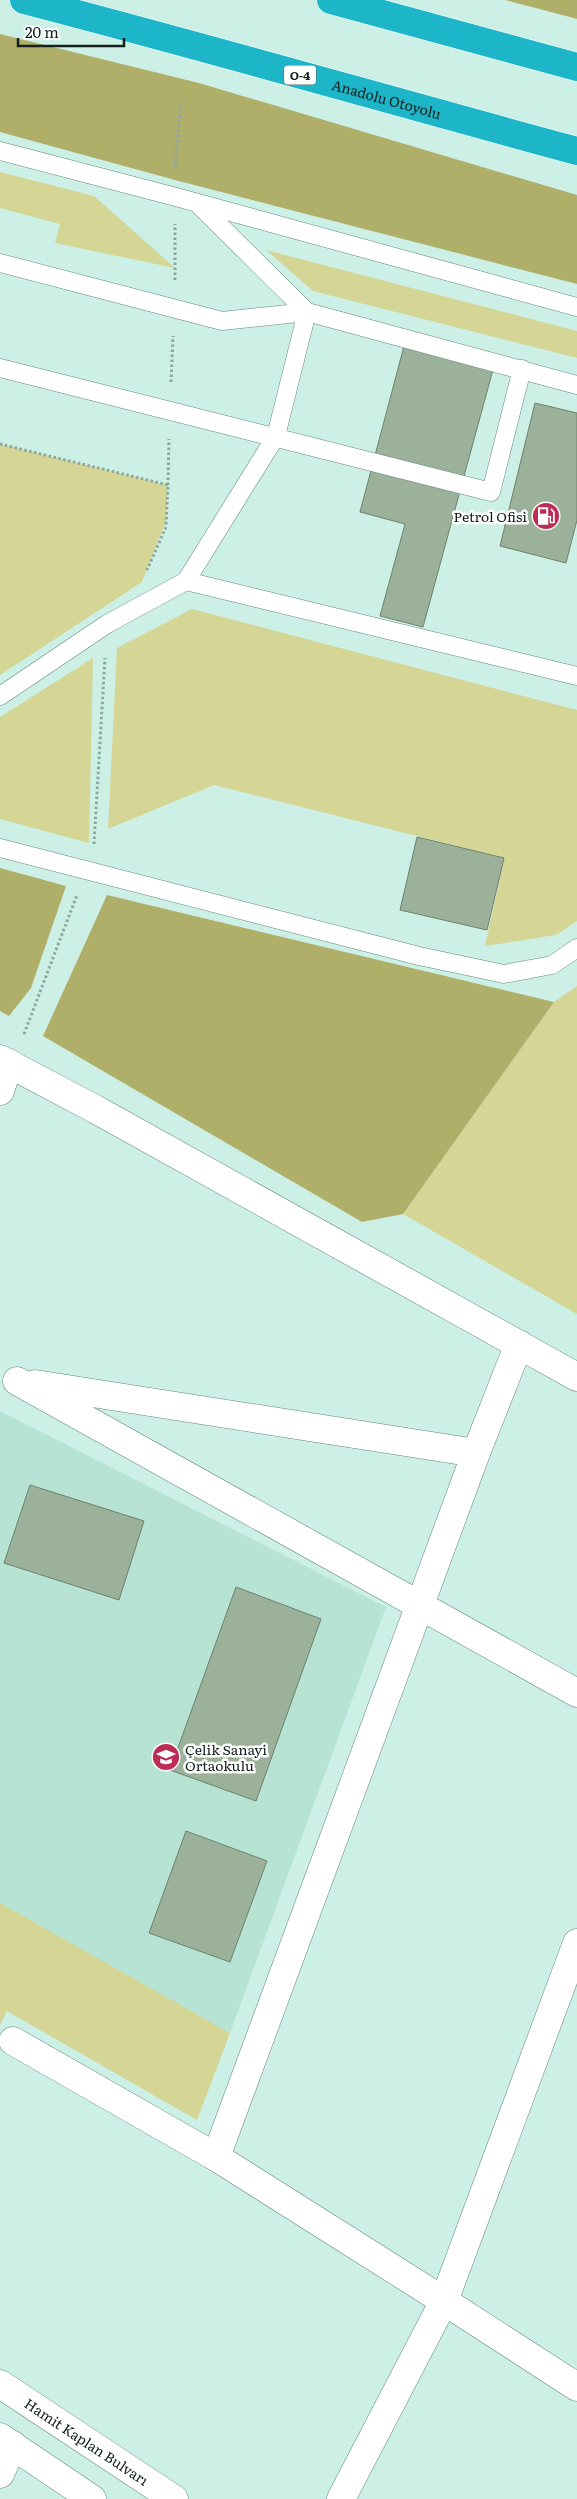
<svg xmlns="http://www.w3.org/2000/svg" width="577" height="2499" font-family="Literata,serif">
	<rect width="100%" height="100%" fill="#ccf0e5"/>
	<polygon fill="#b7e3d5" points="0,1411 386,1607 230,2033 0,1907"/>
	<g fill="#d5d696">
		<polygon points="0,172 94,196 175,268 55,243 60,224 0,208"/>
		<polygon points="266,250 577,331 577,358 313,291"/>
		<polygon points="0,444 168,485 166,521 142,582 0,675"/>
		<polygon points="192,609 577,710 577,921 556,935 485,946 504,858 214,785 108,829 117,648"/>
		<polygon points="93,658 89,843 0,819 0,717"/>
		<polygon points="577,986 577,1314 403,1214 554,1002"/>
		<polygon points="0,1903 230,2033 197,2120 7,2011 0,2025"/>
	</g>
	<g fill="#afaf69">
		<polygon points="505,0 577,0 577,19 570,17"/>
		<polygon points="0,34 199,83 577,195 577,284 175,180 0,132"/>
		<polygon points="0,868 66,886 31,988 9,1016 0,1011"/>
		<polygon points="107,895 554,1002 403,1214 362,1222 43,1036"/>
	</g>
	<g fill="#9cb199" stroke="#6e826b">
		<polygon points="408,331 497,355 423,627 380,616 405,524 360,512"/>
		<polygon points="535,403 577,413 577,520 566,563 500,546"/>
		<polygon points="417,837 504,858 487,930 400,910"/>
		<polygon points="30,1485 144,1521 119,1600 4,1563"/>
		<polygon points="236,1587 321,1619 256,1801 170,1770"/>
		<polygon points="186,1831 267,1861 230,1962 149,1933"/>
	</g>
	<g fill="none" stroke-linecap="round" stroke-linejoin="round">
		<defs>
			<g id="lane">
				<polyline points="0,151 176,197 577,307"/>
				<polyline points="197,203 307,312 577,385"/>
				<polyline points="0,263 222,321 307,312 276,436 186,581 107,624 0,696"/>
				<polyline points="0,368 491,492 522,369"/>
				<polyline points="186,581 577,676"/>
				<polyline points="0,848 419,956 504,974 552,965 577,948"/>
			</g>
			<g id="street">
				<polyline points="0,1091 9,1063"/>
				<polyline points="17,1381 577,1693"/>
				<polyline points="35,1384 476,1453"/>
				<polyline points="13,2041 216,2157 444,2301 577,2387"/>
				<polyline points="216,2157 476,1453 519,1344"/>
				<polyline points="0,2474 13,2445"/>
				<polyline points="341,2499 444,2301 577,1943"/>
			</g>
			<g id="secondary">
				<polyline points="0,1059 95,1109 577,1377"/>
				<path id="s1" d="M0,2384l174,115"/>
				<polyline points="0,2437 92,2499"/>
			</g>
			<g id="highway">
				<path id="s2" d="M24,0c185,48 368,101 553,151"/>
				<polyline points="331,0 577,67"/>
			</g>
		</defs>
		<use href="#lane" stroke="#66877d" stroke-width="19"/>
		<use href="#street" stroke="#66877d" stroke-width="29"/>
		<use href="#secondary" stroke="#66877d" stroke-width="29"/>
		<use href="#highway" stroke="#fff" stroke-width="29"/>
		<g stroke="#8ba79f" stroke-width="3" stroke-dasharray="2.5 2.5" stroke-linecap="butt">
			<polyline points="175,167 181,101"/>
			<polyline points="175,280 175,224"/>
			<polyline points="171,382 173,336"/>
			<polyline points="0,444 168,485 166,527 147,570"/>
			<polyline points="168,485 169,439"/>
			<polyline points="94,844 105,658"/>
			<polyline points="24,1034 77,895"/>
		</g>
		<use href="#lane" stroke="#fff" stroke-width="18"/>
		<use href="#street" stroke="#fff" stroke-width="28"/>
		<use href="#secondary" stroke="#fff" stroke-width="28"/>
		<use href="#highway" stroke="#1db6c8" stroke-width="28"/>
	</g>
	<defs>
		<symbol id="fuel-disc" viewBox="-11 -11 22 22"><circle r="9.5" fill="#bc2c55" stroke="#fff"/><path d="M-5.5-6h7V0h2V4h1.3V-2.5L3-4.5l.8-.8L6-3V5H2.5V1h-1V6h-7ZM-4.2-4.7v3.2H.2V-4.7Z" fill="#fff"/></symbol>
		<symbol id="school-disc" viewBox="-11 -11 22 22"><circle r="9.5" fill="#bc2c55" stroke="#fff"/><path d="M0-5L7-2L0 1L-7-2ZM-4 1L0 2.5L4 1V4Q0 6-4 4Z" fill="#fff"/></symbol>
	</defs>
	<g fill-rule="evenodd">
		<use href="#fuel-disc" x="530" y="500" width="32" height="32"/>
		<use href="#school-disc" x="150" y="1741" width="32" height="32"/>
	</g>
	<g text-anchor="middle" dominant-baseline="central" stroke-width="5" stroke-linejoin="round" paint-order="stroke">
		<rect fill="#fff" stroke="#5a6361" stroke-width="1" x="284" y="65.5" width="32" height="19" rx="4"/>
		<g font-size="12" font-weight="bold" fill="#13201d">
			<text x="300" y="75">O-4</text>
		</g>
		<g font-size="14" fill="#13201d" stroke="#fff">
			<text stroke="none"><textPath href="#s2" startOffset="376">Anadolu Otoyolu</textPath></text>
			<text stroke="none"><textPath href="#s1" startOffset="104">Hamit Kaplan Bulvarı</textPath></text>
		</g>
		<g font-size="14" fill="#13201d" stroke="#fff" text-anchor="end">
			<text x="527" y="516">Petrol Ofisi</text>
			<text x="185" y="1749" text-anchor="start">Çelik Sanayi<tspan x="185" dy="16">Ortaokulu</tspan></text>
		</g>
	</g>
	<path d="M18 38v8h106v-8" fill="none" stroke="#13201d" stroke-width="2.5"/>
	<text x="25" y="38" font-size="15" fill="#13201d" stroke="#ffffff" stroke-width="4" paint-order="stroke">20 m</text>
</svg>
